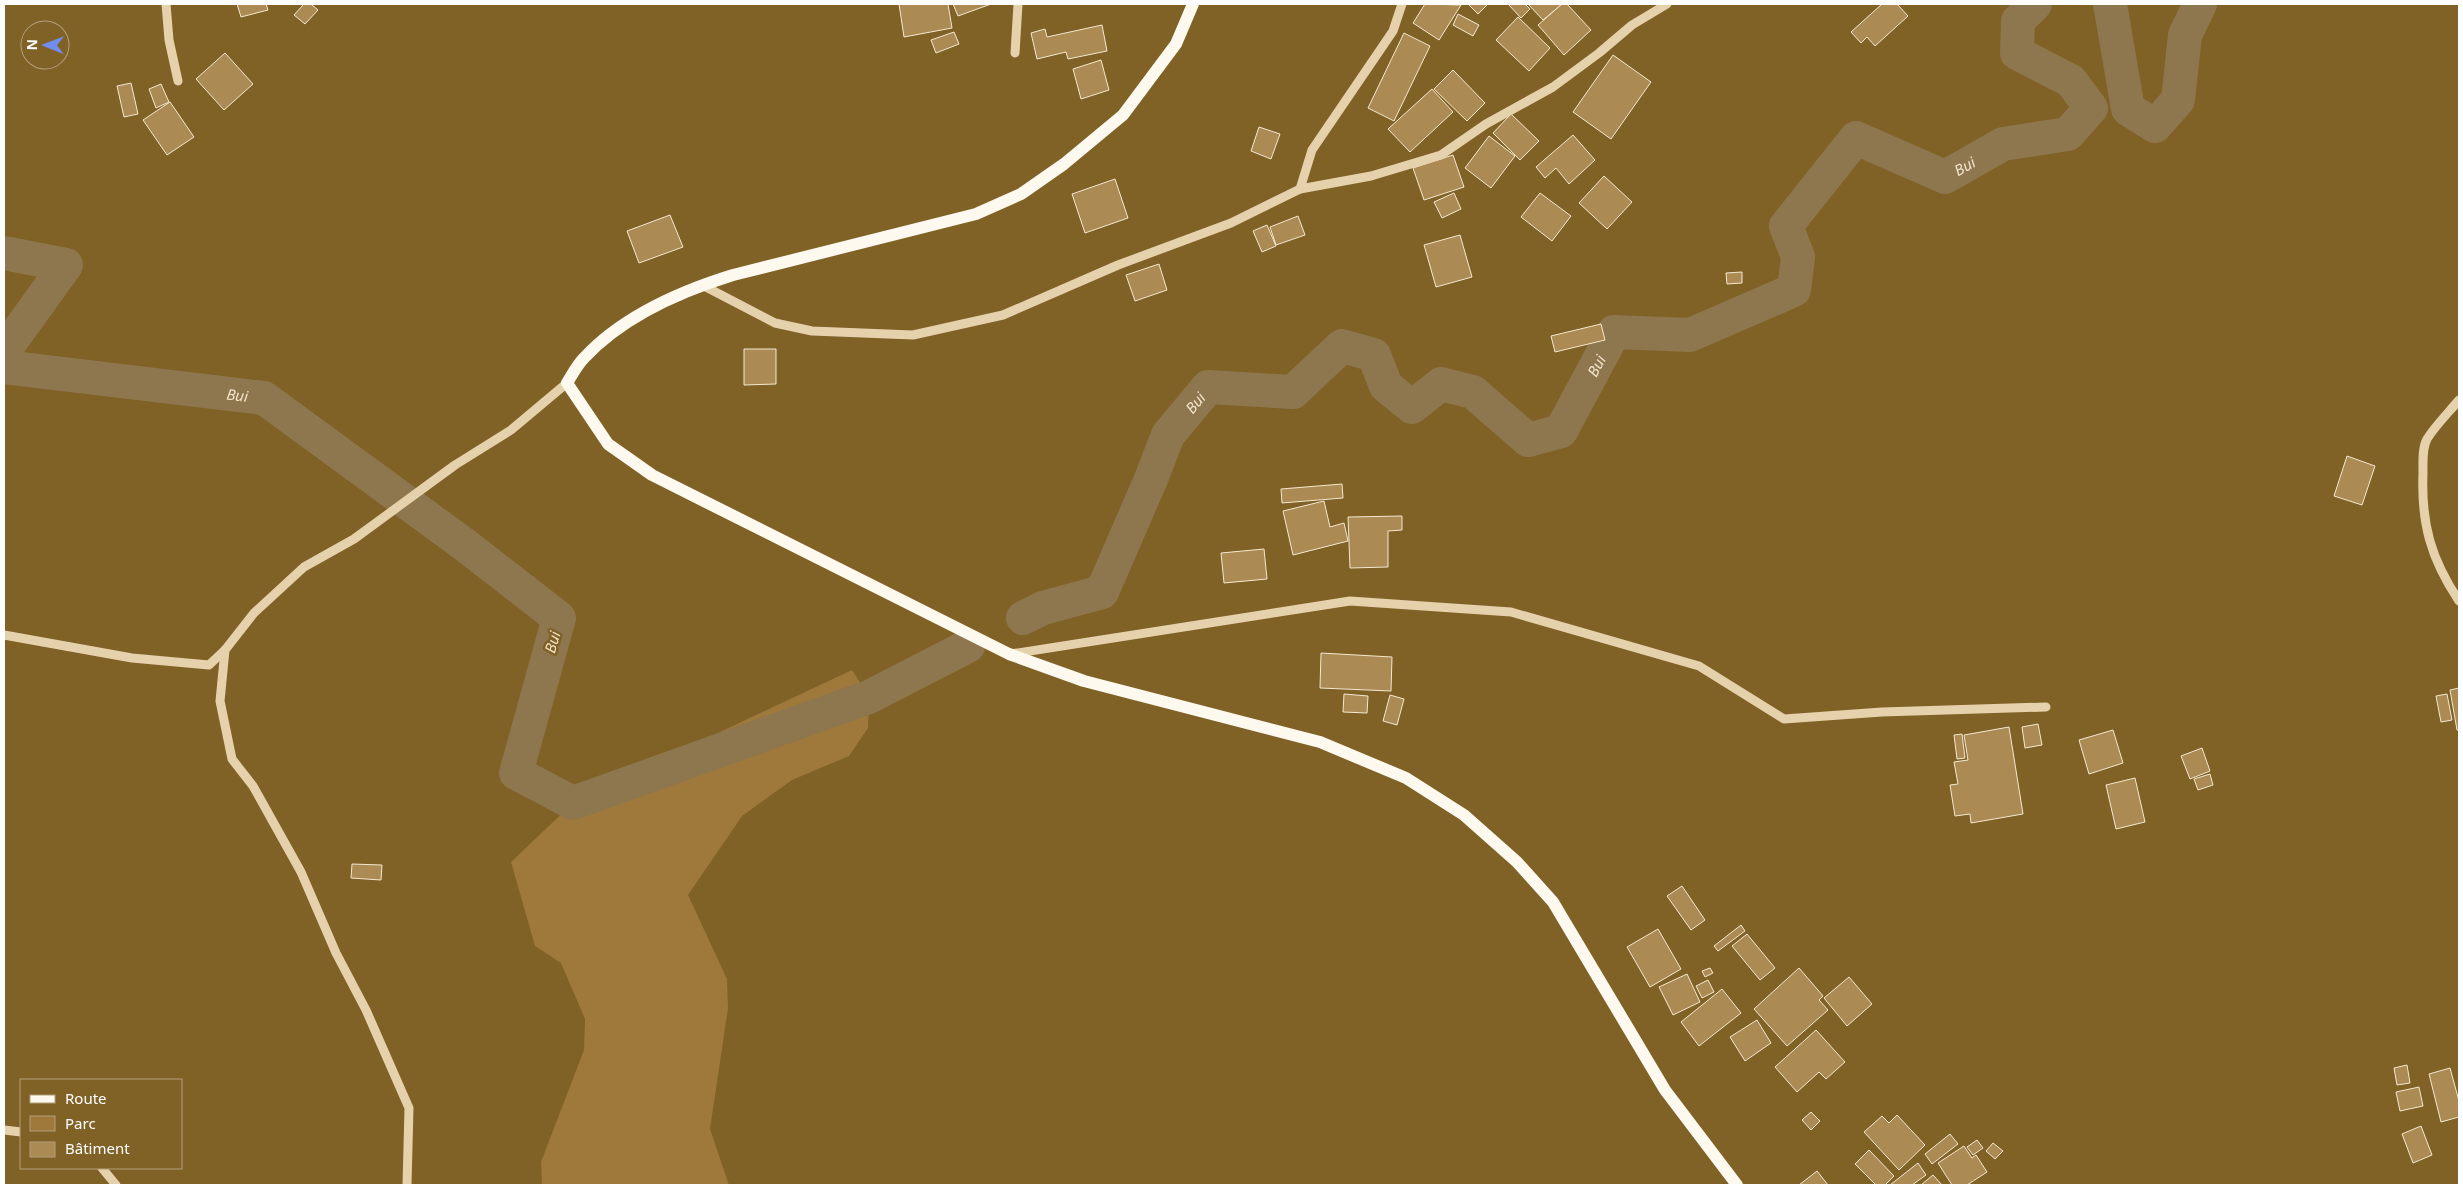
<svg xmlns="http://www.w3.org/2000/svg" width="2463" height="1189" font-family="'Noto Sans',sans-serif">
	<rect width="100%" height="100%" fill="#806126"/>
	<polygon fill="#9e793b" points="852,670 869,697 868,728 849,756 792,780 742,816 688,895 727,979 728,1008 710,1129 729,1185 542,1185 541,1162 584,1050 585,1019 561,963 535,946 511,862 573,803 658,788 722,731"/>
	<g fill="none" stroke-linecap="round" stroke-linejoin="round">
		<g stroke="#8e774e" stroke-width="34">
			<polyline points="2110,4 2128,109 2155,126 2178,100 2185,35 2200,4"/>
			<polyline points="4,253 66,265 4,351"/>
			<path id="s1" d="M4,367l260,31 201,147 94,73 -43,155 57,30 296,-106 99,-51"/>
			<path id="s2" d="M1023,618l20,-10 59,-16 49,-113 17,-44 40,-48 85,5 49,-46 32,9 12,31 26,21 29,-23 32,8 55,48 33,-9 53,-99 76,3 104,-45 4,-33 -12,-31 70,-88 89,39 58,-33 65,-10 23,-26 -20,-27 -54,-28 1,-32 17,-17"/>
		</g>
	</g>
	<g fill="#ab8b53" stroke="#f5e8d1">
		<polygon points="237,4 266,4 268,10 241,17"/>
		<polygon points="304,4 311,4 318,10 305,24 294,15"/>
		<polygon points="899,4 948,4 952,28 904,37"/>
		<polygon points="953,4 991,4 958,16"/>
		<polygon points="1425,4 1461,5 1439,40 1413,23"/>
		<polygon points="1468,4 1488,4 1478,14"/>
		<polygon points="1508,4 1525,4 1530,9 1521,18"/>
		<polygon points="1528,4 1562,4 1543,20"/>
		<polygon points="1562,4 1567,4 1591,30 1564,55 1538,25"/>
		<polygon points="1882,4 1897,4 1908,16 1875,46 1867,37 1861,43 1851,32"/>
		<polygon points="1458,14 1479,25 1473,36 1453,25"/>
		<polygon points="1518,17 1550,48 1529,71 1496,40"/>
		<polygon points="1102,25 1107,51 1068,59 1066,52 1037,59 1031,33 1045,29 1047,37"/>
		<polygon points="954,32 959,44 936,53 931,40"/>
		<polygon points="1404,33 1430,46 1394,121 1368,108"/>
		<polygon points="225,53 253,84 224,110 196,79"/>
		<polygon points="1613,55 1651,82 1611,139 1573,112"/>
		<polygon points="1101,60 1109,90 1081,99 1073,69"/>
		<polygon points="1453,70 1485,103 1467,121 1434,89"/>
		<polygon points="131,83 138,114 124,117 117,86"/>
		<polygon points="161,84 169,102 156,108 149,89"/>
		<polygon points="1432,89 1453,112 1410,152 1388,129"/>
		<polygon points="170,102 194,137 167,155 143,120"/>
		<polygon points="1511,114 1539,141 1520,160 1493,133"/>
		<polygon points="1259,127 1280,134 1271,159 1251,151"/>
		<polygon points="1573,135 1595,160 1569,184 1556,168 1545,178 1536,167"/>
		<polygon points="1489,136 1515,156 1491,188 1465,168"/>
		<polygon points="1453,155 1464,187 1424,200 1413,168"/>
		<polygon points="1604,176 1632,202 1607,229 1579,203"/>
		<polygon points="1115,179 1128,218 1085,233 1072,194"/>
		<polygon points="1454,193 1461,209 1442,218 1434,202"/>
		<polygon points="1540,193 1571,216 1552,241 1521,217"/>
		<polygon points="670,215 683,247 639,263 627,231"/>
		<polygon points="1298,216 1305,235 1276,245 1270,227"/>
		<polygon points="1267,225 1276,246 1262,252 1253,231"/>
		<polygon points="1460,235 1472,277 1436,287 1424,245"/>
		<polygon points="1159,264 1167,290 1135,301 1126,275"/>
		<polygon points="1742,272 1742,283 1727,284 1726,273"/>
		<polygon points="1601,324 1605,340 1555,352 1551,336"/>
		<polygon points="744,349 776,349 776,384 744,385"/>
		<polygon points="2347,456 2375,466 2362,505 2334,496"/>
		<polygon points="1342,484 1343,498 1282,503 1281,489"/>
		<polygon points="1324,501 1330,527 1344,523 1348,541 1293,555 1283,511"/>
		<polygon points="1402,516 1402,530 1388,531 1388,567 1350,568 1348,517"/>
		<polygon points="1264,549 1267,579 1224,583 1221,553"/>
		<polygon points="1321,653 1392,657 1391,691 1320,688"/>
		<polygon points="2459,688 2459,730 2457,730 2450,690"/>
		<polygon points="1344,694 1368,696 1367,713 1343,712"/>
		<polygon points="2447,694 2452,720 2441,722 2436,696"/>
		<polygon points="1390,695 1404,699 1397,725 1383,721"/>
		<polygon points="2038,724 2042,745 2025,748 2022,727"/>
		<polygon points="2009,727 2023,814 1971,823 1970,814 1955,816 1950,785 1958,784 1954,762 1968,760 1964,735"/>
		<polygon points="2113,730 2123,763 2089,774 2079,740"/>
		<polygon points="1962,734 1965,758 1957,759 1954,735"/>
		<polygon points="2202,748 2210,771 2190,779 2181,756"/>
		<polygon points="2210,774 2213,785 2198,790 2194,779"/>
		<polygon points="2135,778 2145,822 2116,829 2106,785"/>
		<polygon points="352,864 382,865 381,880 351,878"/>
		<polygon points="1682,886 1705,920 1691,930 1667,896"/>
		<polygon points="1741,925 1745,931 1718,951 1714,946"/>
		<polygon points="1658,929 1681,969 1650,987 1627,947"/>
		<polygon points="1747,934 1775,968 1760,980 1732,946"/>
		<polygon points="1710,968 1713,973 1705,977 1702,971"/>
		<polygon points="1799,968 1823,996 1819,1000 1828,1010 1787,1046 1754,1009"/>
		<polygon points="1687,974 1700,1002 1673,1015 1659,987"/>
		<polygon points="1849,977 1872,1004 1847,1026 1824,998"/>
		<polygon points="1708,980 1714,992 1702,998 1696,986"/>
		<polygon points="1722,989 1741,1013 1699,1046 1681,1022"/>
		<polygon points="1757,1020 1771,1043 1745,1061 1730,1037"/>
		<polygon points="1816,1030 1845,1062 1826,1079 1819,1072 1797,1092 1775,1067"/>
		<polygon points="2407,1065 2410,1083 2397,1085 2394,1068"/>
		<polygon points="2450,1068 2459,1101 2459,1117 2441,1122 2429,1074"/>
		<polygon points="2419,1087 2423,1106 2400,1111 2396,1092"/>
		<polygon points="1811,1112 1820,1121 1811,1130 1802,1120"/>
		<polygon points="1897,1115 1925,1145 1899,1170 1864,1132 1882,1116 1889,1123"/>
		<polygon points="2421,1126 2432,1155 2413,1163 2402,1134"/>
		<polygon points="1950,1134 1958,1144 1932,1164 1925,1154"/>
		<polygon points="1977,1140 1983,1148 1973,1155 1967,1147"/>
		<polygon points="1993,1143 2003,1151 1995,1159 1986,1151"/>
		<polygon points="1964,1146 1972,1158 1976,1155 1987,1172 1967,1185 1952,1185 1938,1163"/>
		<polygon points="1869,1150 1894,1176 1885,1185 1876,1185 1855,1164"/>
		<polygon points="1918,1163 1926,1175 1912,1185 1890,1185"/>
		<polygon points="1817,1171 1828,1185 1799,1185"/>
		<polygon points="1933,1175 1942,1185 1921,1185"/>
	</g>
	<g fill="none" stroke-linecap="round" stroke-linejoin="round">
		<g stroke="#e6d1ad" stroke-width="9">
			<polyline points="166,4 169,40 178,81"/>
			<polyline points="1015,53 1018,4"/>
			<polyline points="1300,189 1371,176 1441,155 1486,124 1553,87 1599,53 1632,25 1667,4"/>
			<polyline points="702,285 775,323 812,331 913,335 1003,315 1118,265 1231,223 1300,189 1312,150 1393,31 1402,4"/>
			<path d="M2459,400c-10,12 -24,26 -32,39 -5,9 -4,24 -4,34 -2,51 8,86 36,128"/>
			<polyline points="4,635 132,658 209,665 225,650 254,613 304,567 354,539 455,465 511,430 567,383"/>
			<polyline points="225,650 220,701 232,759 253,786 301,872 336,953 366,1010 409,1108 407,1185"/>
			<polyline points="1011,654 1350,601 1511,612 1699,666 1784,719 1882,712 2046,707"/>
			<polyline points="4,1130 21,1132"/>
			<polyline points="102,1168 116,1185"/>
		</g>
		<path stroke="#fdf9ee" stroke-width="12" d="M1193,4l-17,40 -53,71 -59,49 -43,30 -45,20 -243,61c-52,16 -111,42 -149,83 -7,7 -12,17 -17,25l41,61 44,31 357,179 75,27 236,61 86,36 58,37 53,47 36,40 112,188 72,95"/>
	</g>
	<g text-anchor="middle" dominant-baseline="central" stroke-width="5" stroke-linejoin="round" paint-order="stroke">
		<g font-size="15" font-style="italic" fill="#f2e3ca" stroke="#806126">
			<text stroke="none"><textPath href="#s2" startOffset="1346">Bui</textPath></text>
			<text stroke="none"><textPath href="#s2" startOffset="820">Bui</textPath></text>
			<text stroke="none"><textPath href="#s1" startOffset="235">Bui</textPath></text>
			<text stroke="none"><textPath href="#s2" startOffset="296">Bui</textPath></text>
			<text transform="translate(552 642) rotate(-74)">Bui</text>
		</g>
	</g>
	<rect width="2463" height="1189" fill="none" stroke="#ffffff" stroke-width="10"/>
	<rect x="20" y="1079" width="162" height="90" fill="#806126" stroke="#b3a07d"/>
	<rect x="30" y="1095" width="25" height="8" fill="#fdf9ee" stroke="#b3a07d"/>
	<text x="65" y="1104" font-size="15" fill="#ffffff">Route</text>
	<rect x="30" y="1116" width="25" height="15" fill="#9e793b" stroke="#b3a07d"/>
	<text x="65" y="1129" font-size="15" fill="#ffffff">Parc</text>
	<rect x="30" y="1142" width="25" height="15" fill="#ab8b53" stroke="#b3a07d"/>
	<text x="65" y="1154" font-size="15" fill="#ffffff">Bâtiment</text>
	<g transform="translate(45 45) rotate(271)"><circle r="24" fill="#806126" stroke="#b3a07d"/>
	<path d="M0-4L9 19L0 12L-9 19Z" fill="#738cef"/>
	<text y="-8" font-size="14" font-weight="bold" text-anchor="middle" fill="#ffffff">N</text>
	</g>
</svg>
